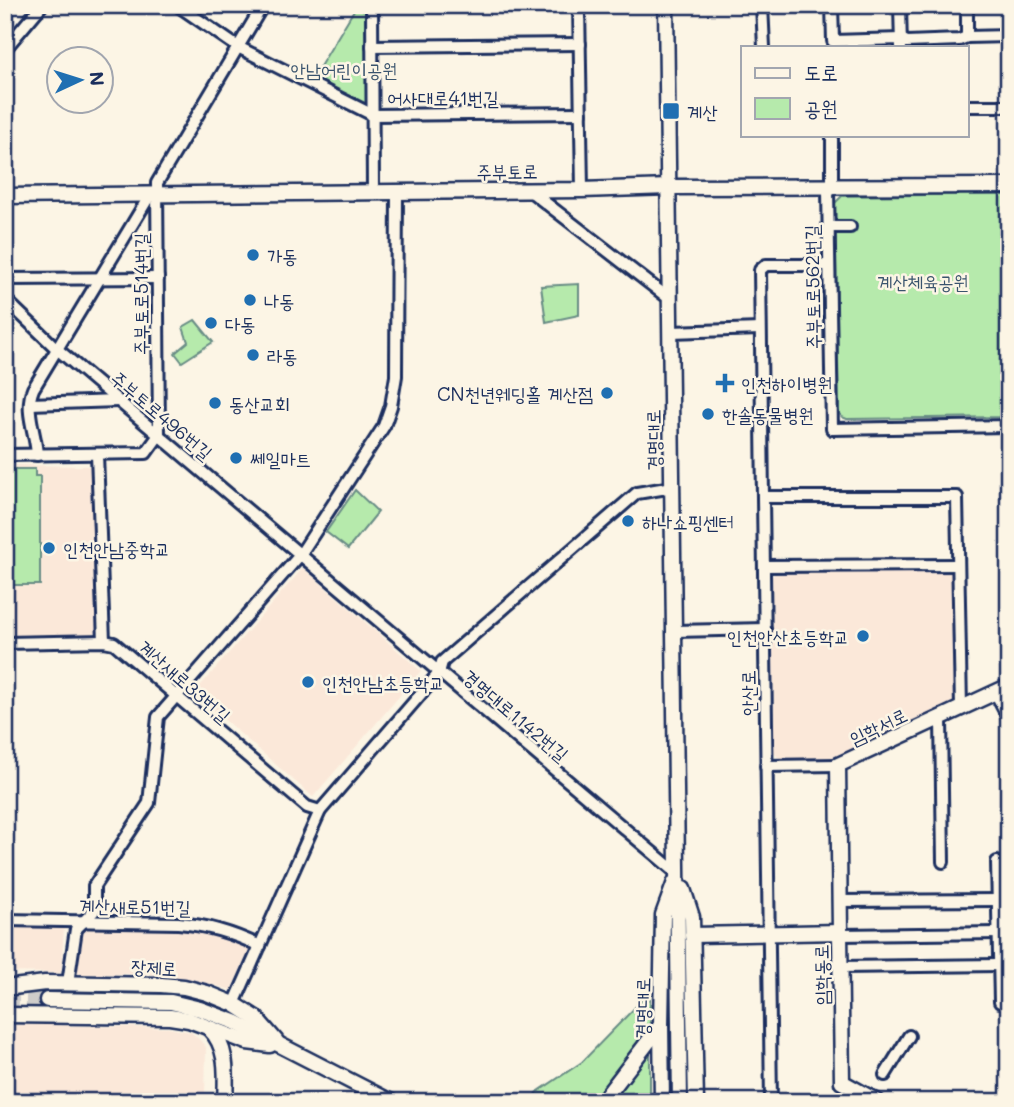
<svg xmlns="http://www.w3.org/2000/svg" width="1014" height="1107" font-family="Mali,'Poor Story',sans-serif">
	<rect width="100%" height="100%" fill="#fcf5e5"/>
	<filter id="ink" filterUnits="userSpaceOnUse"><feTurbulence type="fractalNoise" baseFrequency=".0143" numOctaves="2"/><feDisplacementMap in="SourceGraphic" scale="14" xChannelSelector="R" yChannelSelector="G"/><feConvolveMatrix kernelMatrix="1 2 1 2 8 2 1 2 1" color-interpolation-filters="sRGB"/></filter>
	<g filter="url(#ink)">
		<g fill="#fbe8d9">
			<polygon points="5,465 90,466 97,631 90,636 5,638"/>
			<polygon points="303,568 421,671 313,797 194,693"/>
			<polygon points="953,570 955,696 950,707 835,758 779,758 774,753 772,577 775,573"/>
			<polygon points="5,927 64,927 61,973 5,972"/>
			<polygon points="87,928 202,931 243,942 251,947 231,990 207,983 151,974 78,974 76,971 81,934"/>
			<polygon points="5,1024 169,1028 191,1032 199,1039 206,1047 205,1096 199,1102 5,1101"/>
		</g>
		<g fill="#b6eaac" stroke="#688c85" stroke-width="2">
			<polygon points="357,5 365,5 367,106 313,78"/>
			<polygon points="1009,194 1009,417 847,419 842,417 839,412 835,203 842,196"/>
			<polygon points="579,284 579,315 546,322 541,286"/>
			<polygon points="195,320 213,342 182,362 175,353 188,342 183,327"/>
			<polygon points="5,469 35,469 35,476 40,476 40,585 5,585"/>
			<polygon points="355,490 378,512 348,549 326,532"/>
			<polygon points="650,992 650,1102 532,1102 536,1093 582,1062"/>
		</g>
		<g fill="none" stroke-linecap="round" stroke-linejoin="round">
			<polyline stroke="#cfcdca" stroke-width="14" stroke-dasharray="14 7" stroke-linecap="butt" points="5,999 47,1000"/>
			<defs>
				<g id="street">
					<polyline points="177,5 238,47 373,115 581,113"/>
					<polyline points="372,5 373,192"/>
					<polyline points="579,5 582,190"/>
					<polyline points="762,5 764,47"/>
					<polyline points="832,5 833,41 901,39 907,42 959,40 967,37"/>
					<polyline points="900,5 901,47"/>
					<polyline points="967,5 967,37 1009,36"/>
					<polyline points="372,46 580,44"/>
					<polyline points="5,49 42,5"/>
					<polyline points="967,106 1009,106"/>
					<polyline points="832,135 832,184 828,190 832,429 1009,426"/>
					<polyline points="529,190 671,300"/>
					<polyline points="828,227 850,227"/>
					<polyline points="5,279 158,278"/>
					<polyline points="5,299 57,349 678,874"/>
					<polyline points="671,332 760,329"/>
					<polyline points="30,404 118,401"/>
					<polyline points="97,454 104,641"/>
					<polyline points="5,455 146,453 159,435 157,183 263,5"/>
					<path d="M37,455c-1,-22 -13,-44 -4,-66l117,-194"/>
					<polyline points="763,497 957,497 961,708"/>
					<polyline points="764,566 958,565"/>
					<polyline points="675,631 765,629"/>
					<polyline points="5,643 104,641 114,643 307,807 320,811"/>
					<polyline points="995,692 1009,719"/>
					<polyline points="941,718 943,862"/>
					<polyline points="766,766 838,765"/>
					<polyline points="997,862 1000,1002"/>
					<polyline points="839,901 998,900"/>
					<path d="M5,920l173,3c30,2 55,10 82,23"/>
					<polyline points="840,935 999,933"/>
					<polyline points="841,967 999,965"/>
					<polyline points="68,983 76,929 94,911 94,886 149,803 158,717 300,555 384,426 391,406 396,376 397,192"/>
					<polyline points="234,1004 320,811 439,673 442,662 637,493 673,487"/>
					<polyline points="885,1075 909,1036"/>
					<polyline points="771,1102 760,270 766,265 829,265"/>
				</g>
				<g id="secondary">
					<polyline points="666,5 680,1102"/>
					<polyline points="5,196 582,190 669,187 1009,186"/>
					<polyline points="683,889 692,917 696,1102"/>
					<polyline points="840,932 838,765 1009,686"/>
					<polyline points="692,935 840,932 842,1082 878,1102"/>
					<polyline points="5,988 45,983 161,985 184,987 207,993 234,1004 256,1018 276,1041"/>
					<polyline points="47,1000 171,1002 200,1009 235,1022 391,1102"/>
					<polyline points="5,1015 170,1017 189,1020 247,1042 270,1045"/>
					<path d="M209,1028c20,20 17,47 16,74"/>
					<polyline points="602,1102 661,1025"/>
					<polyline points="662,1102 661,1025 663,915 675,882"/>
				</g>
			</defs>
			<use href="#street" stroke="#1b2f5e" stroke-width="16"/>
			<use href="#secondary" stroke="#1b2f5e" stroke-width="19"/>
			<use href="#street" stroke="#fcf5e5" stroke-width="10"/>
			<use href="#secondary" stroke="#fcf5e5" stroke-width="14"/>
		</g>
	</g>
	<g fill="#1f6fb2" stroke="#fcf5e5" stroke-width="2.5">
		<rect x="662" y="102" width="18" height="18" rx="3.5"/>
		<circle cx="253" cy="255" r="7"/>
		<circle cx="250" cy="300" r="7"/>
		<circle cx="211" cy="323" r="7"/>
		<circle cx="253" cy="355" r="7"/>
		<path d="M721.5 372.5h7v7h7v7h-7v7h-7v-7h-7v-7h7z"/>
		<circle cx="607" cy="393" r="7"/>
		<circle cx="215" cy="403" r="7"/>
		<circle cx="708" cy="414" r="7"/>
		<circle cx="236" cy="458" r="7"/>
		<circle cx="628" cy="521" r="7"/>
		<circle cx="49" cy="548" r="7"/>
		<circle cx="863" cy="636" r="7"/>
		<circle cx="308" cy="682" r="7"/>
	</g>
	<g text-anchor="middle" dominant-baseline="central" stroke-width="5" stroke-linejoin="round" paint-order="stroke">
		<g font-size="19" fill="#3a546e" stroke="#fcf5e5">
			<text x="344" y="69">안남어린이공원</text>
			<text x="923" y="281">계산체육공원</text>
		</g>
		<g font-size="19" fill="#1b2f5e" stroke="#fcf5e5">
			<text x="443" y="97">어사대로41번길</text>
			<text transform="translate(507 171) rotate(-1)">주부토로</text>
			<text transform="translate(812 287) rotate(-91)">주부토로562번길</text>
			<text transform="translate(140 294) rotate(-90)">주부토로514번길</text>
			<text transform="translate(162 415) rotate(40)">주부토로496번길</text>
			<text transform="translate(653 440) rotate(-91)">경명대로</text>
			<text transform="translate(185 681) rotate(41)">계산새로33번길</text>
			<text transform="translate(748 693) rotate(-91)">안산로</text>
			<text transform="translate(516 715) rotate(40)">경명대로1142번길</text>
			<text transform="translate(878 726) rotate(-25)">임학서로</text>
			<text transform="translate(135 906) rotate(1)">계산새로51번길</text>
			<text transform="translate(154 967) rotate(3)">장제로</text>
			<text transform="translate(821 975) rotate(-91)">임학동로</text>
			<text transform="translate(642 1008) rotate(-89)">경명대로</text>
		</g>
		<g font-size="19" fill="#1b2f5e" stroke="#fcf5e5" text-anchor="start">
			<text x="687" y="111">계산</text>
			<text x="267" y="255">가동</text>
			<text x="264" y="300">나동</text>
			<text x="225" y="323">다동</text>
			<text x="267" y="355">라동</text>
			<text x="741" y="383">인천하이병원</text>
			<text x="593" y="393" text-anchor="end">CN천년웨딩홀 계산점</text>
			<text x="229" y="403">동산교회</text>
			<text x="722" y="414">한솔동물병원</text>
			<text x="250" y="458">쎄일마트</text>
			<text x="642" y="521">하나쇼핑센터</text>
			<text x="63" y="548">인천안남중학교</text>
			<text x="849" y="636" text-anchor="end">인천안산초등학교</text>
			<text x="322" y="682">인천안남초등학교</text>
		</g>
	</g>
	<rect width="1014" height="1107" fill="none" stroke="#fcf5e5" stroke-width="28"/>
	<rect x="14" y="14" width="986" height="1079" fill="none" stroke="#1b2f5e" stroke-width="2.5" filter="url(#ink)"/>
	<rect x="741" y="46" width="228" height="91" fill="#fcf5e5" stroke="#a2a6af" stroke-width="2"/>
	<rect x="755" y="68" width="35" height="10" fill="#fcf5e5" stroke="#a2a6af" stroke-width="2"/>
	<text x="804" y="80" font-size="21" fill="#1b2f5e">도로</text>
	<rect x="755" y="98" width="35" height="21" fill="#b6eaac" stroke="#a2a6af" stroke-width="2"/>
	<text x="804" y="116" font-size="21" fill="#1b2f5e">공원</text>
	<g transform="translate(80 80) rotate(86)"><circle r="33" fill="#fcf5e5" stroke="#a2a6af" stroke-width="2"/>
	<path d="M0-5L12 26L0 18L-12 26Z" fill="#1f6fb2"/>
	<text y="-10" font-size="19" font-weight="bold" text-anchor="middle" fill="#1b2f5e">N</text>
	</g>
</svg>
